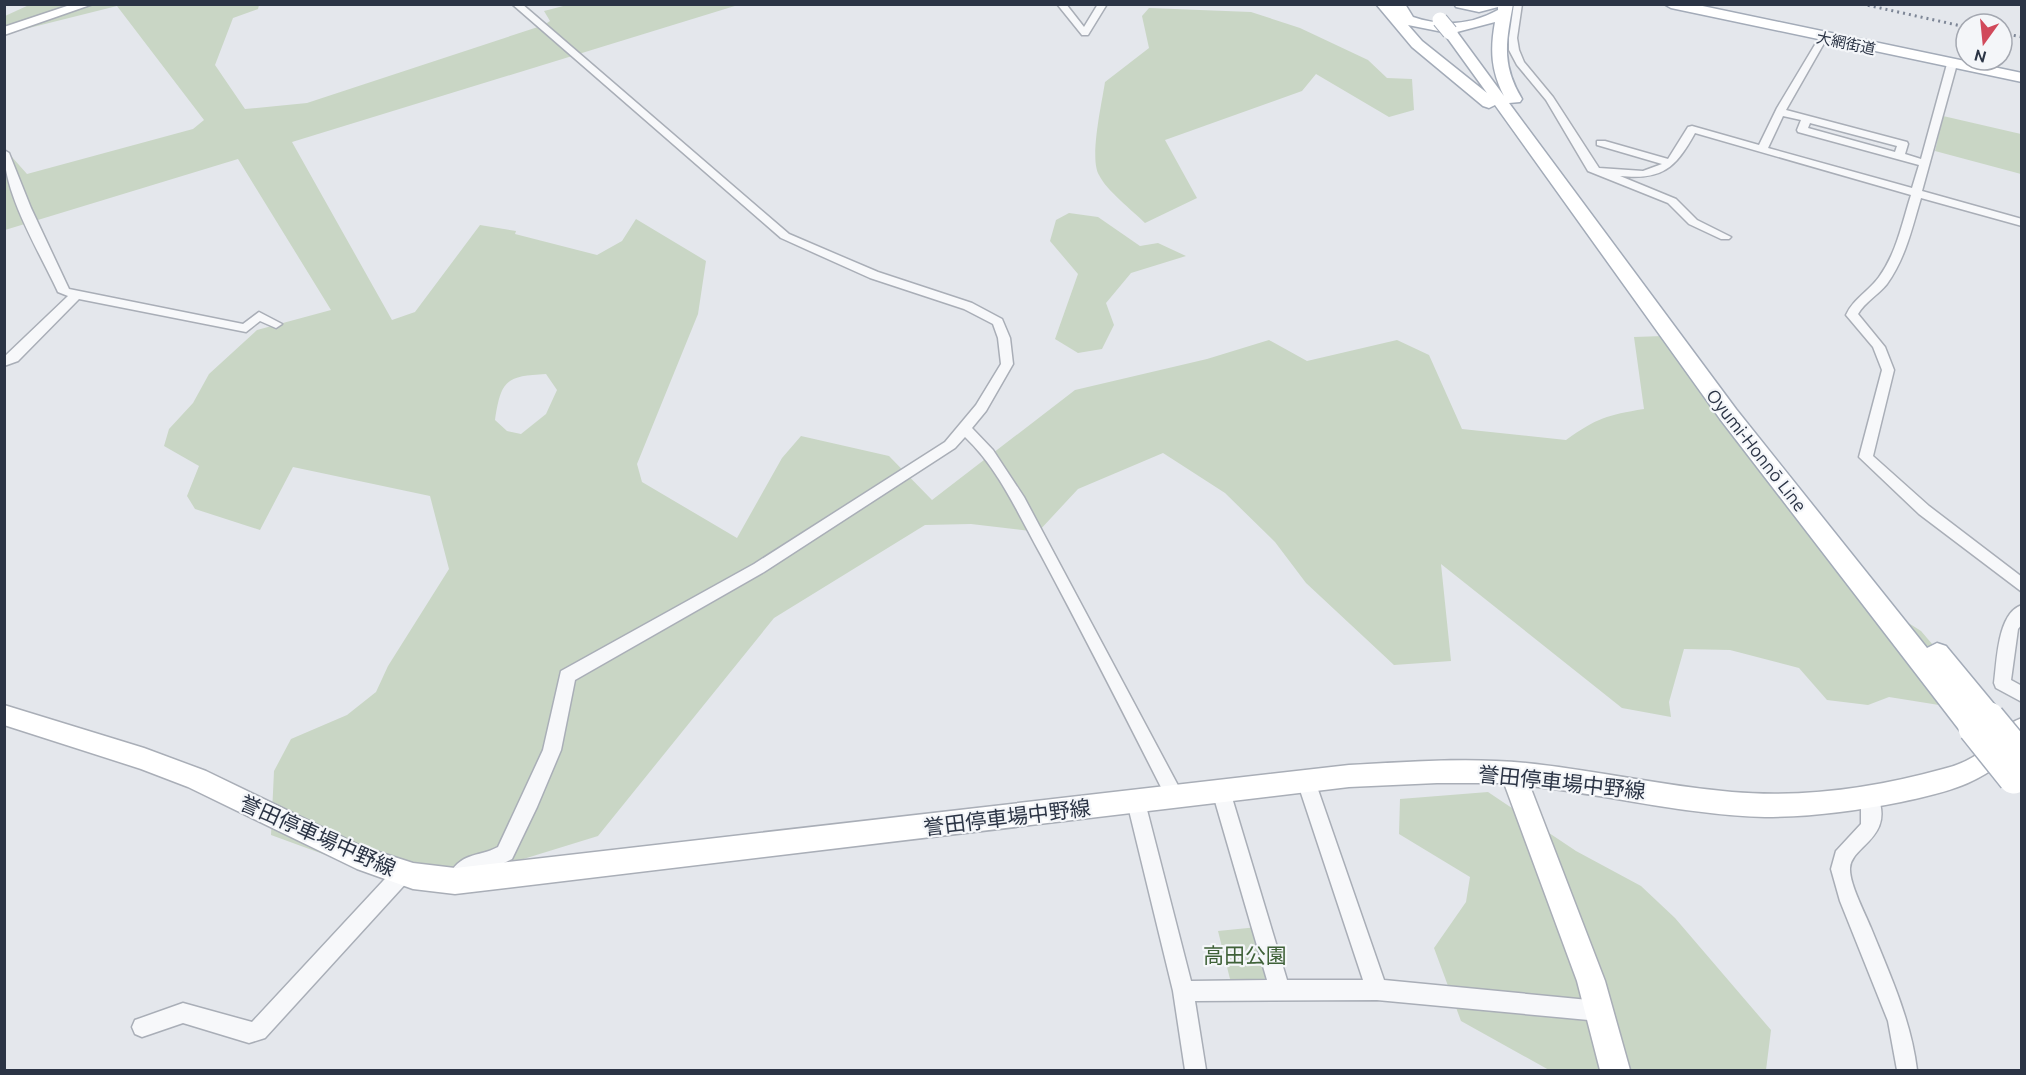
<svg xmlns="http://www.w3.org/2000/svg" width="2026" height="1075" font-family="Ubuntu,'Noto Sans JP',sans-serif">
	<rect width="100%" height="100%" fill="#e4e7ec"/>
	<g fill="#c9d6c5" fill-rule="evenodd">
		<path d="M29,5h230l-1,4 -25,9 -18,47 30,44 62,-6 237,-78 6,-4 -6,-10 23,-6h171l-446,137 100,178 23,-8 65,-87 36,6 -1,3 82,21 25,-14 14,-22 70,42 -8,53 -61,150 5,18 95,56 45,-80 19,-22 88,20 43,44 143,-110 132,-31 62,-19 38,21 90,-21 32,15 33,74 104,11c31,-22 41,-25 78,-31l-10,-72 29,-1 37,56 160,200 61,39 47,55 -4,23 -75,-12 -21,8 -41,-5 -28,-32 -69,-18 -46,-1 -15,53 2,15 -49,-9 -181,-144 10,97 -57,4 -88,-82 -31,-41 -50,-49 -62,-40 -85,36 -40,43 -67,-8 -46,1 -151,93 -176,218 -104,32 -130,1 -93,-34 3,-64 17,-32 56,-24 29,-23 12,-26 61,-97 -19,-73 -137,-29 -33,63 -65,-21 -8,-13 12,-30 -35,-20 5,-17 24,-26 16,-29 48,-44 74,-20 -93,-151 -233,71 -1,-82 23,26 166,-45 11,-9 -87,-114 -112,28v-18zM546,374l11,16 -11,24 -25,20 -14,-3 -12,-11c6,-40 11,-44 51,-46z"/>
		<path d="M1149,8l102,4 49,16 68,32 19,18 25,1 2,31 -25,7 -73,-43 -14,17 -137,49 32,58 -52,25c-13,-13 -39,-33 -46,-48 -10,-17 3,-72 6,-93l44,-34 -7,-32z"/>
		<polygon points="1943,116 2021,134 2021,174 1935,151"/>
		<polygon points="1069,213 1098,217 1140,246 1158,243 1186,256 1131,273 1106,303 1114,325 1102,349 1078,353 1055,339 1078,274 1050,241 1056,220"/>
		<polygon points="1488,792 1576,851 1641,886 1675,918 1771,1030 1766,1070 1549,1070 1461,1021 1434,948 1466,902 1470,877 1399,834 1400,799"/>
		<polygon points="1258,927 1272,979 1230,979 1218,931"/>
	</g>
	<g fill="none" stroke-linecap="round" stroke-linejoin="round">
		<defs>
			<g id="street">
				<path d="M512,4h10l267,230 89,38 94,31 30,16 8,19 3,26 -27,47 -14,17 21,22 31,47 157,294 3,6 -3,6 -6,2 -6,-2c-42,-83 -84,-166 -128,-248 -23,-41 -42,-86 -76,-118l-10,11 -191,124 -189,108 -14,70 -24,57 -25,52 -20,10 -13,1 -15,15 -7,3 -7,-3 -3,-6c13,-28 30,-21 51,-32l45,-97 18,-79 193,-107 191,-122 31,-37 25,-41 -3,-26 -5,-14 -29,-15 -94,-31 -89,-40z"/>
				<polygon points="1057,4 1066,4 1084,27 1098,4 1107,4 1088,35 1082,35"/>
				<path d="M1514,4h8l-5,34 2,12 5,12 29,35 46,71 44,3 19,-7 -65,-19v-4h8l63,18 20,-32 4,-1 67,19 18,-37 42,-70 4,-3 4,3 -41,72 121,32 1,2 -3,10 16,5 26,-95 8,-2 2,2 -35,127 100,28v7l-101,-28c-9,30 -15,59 -34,86 -9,11 -22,18 -29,30l27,33 9,23 -21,86 56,50 93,71v15l-103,-78 -60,-57 23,-87 -9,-23 -27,-32c7,-16 23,-24 33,-38 18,-25 23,-54 32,-82l-216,-62c-20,36 -33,47 -75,43l56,23 21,21 34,17 -2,2h-8l-32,-15 -21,-21 -80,-32 -42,-71 -29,-35 -8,-15v-12zM1783,116l18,4 -4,10 1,2 121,33 -7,23 -144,-40zM1810,123l87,23 -2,6 -87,-24z"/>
				<path d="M4,150l5,3 22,55 38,81 174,35 16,-12 23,12 -6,4 -16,-7 -14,11 -167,-33 -61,62 -14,5v-9l64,-61 -10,-4c-19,-41 -54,-97 -54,-142z"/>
				<path d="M2022,605v19l-4,5 -7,51 11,6v16l-26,-14 -2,-5c3,-21 3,-70 28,-78z"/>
				<polygon points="1306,773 1312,775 1315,781 1384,980 1599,1001 1606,1004 1609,1011 1606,1018 1599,1021 1377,1000 1195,1001 1206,1070 1185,1070 1173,991 1127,802 1130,796 1136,794 1142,796 1145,802 1191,981 1267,980 1212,791 1215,785 1221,783 1227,785 1230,791 1287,980 1363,980 1297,781 1300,775"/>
				<path d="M1870,790l6,2c21,46 -25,53 -26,76 -1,15 15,45 21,60 19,47 40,92 46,142h-20l-9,-49 -48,-120 -9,-32 5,-18 25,-27v-26l3,-6z"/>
				<polygon points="403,864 410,867 413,873 410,879 265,1038 249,1043 183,1023 142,1037 135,1034 132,1027 135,1020 183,1003 252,1022 396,867"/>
			</g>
			<g id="secondary">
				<polygon points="73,4 93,4 4,35 4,27"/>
				<path d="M4,705l140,43 62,23 157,76 50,16 42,5 894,-103c59,-3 118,-8 177,-2 69,7 137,23 206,29 71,6 143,-4 211,-23 17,-4 32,-11 44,-23 11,-10 20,-23 35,-28v26c-37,39 -70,47 -121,58 -45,9 -90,15 -136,15 -79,-2 -156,-22 -235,-31l75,195 25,89h-30l-23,-89 -73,-198h-67l-88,4 -894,107 -42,-5 -56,-20 -169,-82 -47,-18 -137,-44z"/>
			</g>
			<g id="primary">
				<path d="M1376,4h29l8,13c29,10 58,8 85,-7v-3l-19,5 -23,-5 -2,-3h59c-7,38 -12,60 9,95l-2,3 -11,1 227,306 191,239 10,-5 9,3 53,64 4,8 -4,8 -12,3 -3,7 -10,4 -10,-4 -244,-317 -225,-314 -6,3 -6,-2 -71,-59zM1495,22c-5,28 -4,49 9,74l-47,-64zM1408,25l35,7 44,61 -65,-52z"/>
				<polygon points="1664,4 1693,4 2022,73 2022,82 1671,8"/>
			</g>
		</defs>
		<use href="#street" stroke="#a9aeb7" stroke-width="3"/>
		<use href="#secondary" stroke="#a9aeb7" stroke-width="3"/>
		<use href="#primary" stroke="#a3abb8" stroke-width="3"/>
		<use href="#street" fill="#f7f8fa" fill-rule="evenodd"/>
		<use href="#secondary" fill="#fff" fill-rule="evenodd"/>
		<use href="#primary" fill="#fff" fill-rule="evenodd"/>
		<g stroke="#7d8696" stroke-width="3" stroke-dasharray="2 4" stroke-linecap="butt">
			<polyline points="1862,4 1966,27"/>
			<polyline points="2002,33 2022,37"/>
		</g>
		<defs>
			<polyline id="primary-bridge-far1" points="1440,20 1450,32"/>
			<g id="primary-bridge">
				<polyline points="1989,718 2022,758"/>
				<polyline points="1974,728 2014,778"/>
			</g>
		</defs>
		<use href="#primary-bridge-far1" stroke="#a3abb8" stroke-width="17" stroke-linecap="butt"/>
		<use href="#primary-bridge" stroke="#a3abb8" stroke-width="34" stroke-linecap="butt"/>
		<use href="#primary-bridge-far1" stroke="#fff" stroke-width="15"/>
		<use href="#primary-bridge" stroke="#fff" stroke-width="31"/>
	</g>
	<g text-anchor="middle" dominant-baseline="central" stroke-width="4.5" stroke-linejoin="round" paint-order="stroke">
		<g font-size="15" fill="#2b3445" stroke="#f4f6f9">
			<text transform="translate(1846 43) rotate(12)">大網街道</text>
		</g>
		<g font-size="18" fill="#2b3445" stroke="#f4f6f9">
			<text transform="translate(1757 450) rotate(52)">Oyumi-Honnō Line</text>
		</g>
		<g font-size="21" fill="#2b3445" stroke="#f4f6f9">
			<text transform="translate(1562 782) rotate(6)">誉田停車場中野線</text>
			<text transform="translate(1007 817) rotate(-7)">誉田停車場中野線</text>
			<text transform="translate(318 835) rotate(24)">誉田停車場中野線</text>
		</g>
		<g font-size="21" fill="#3f6138" stroke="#f4f6f9">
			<text x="1245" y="955">高田公園</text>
		</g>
	</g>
	<rect width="2026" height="1075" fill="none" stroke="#2b3445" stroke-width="12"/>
	<g transform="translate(1984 42) rotate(195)"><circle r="28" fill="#f4f6f9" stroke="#a4a8b1" stroke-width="1.5"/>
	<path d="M0-4.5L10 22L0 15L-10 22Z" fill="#d1495b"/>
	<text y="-9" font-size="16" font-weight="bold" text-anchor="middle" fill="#2b3445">N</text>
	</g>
</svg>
